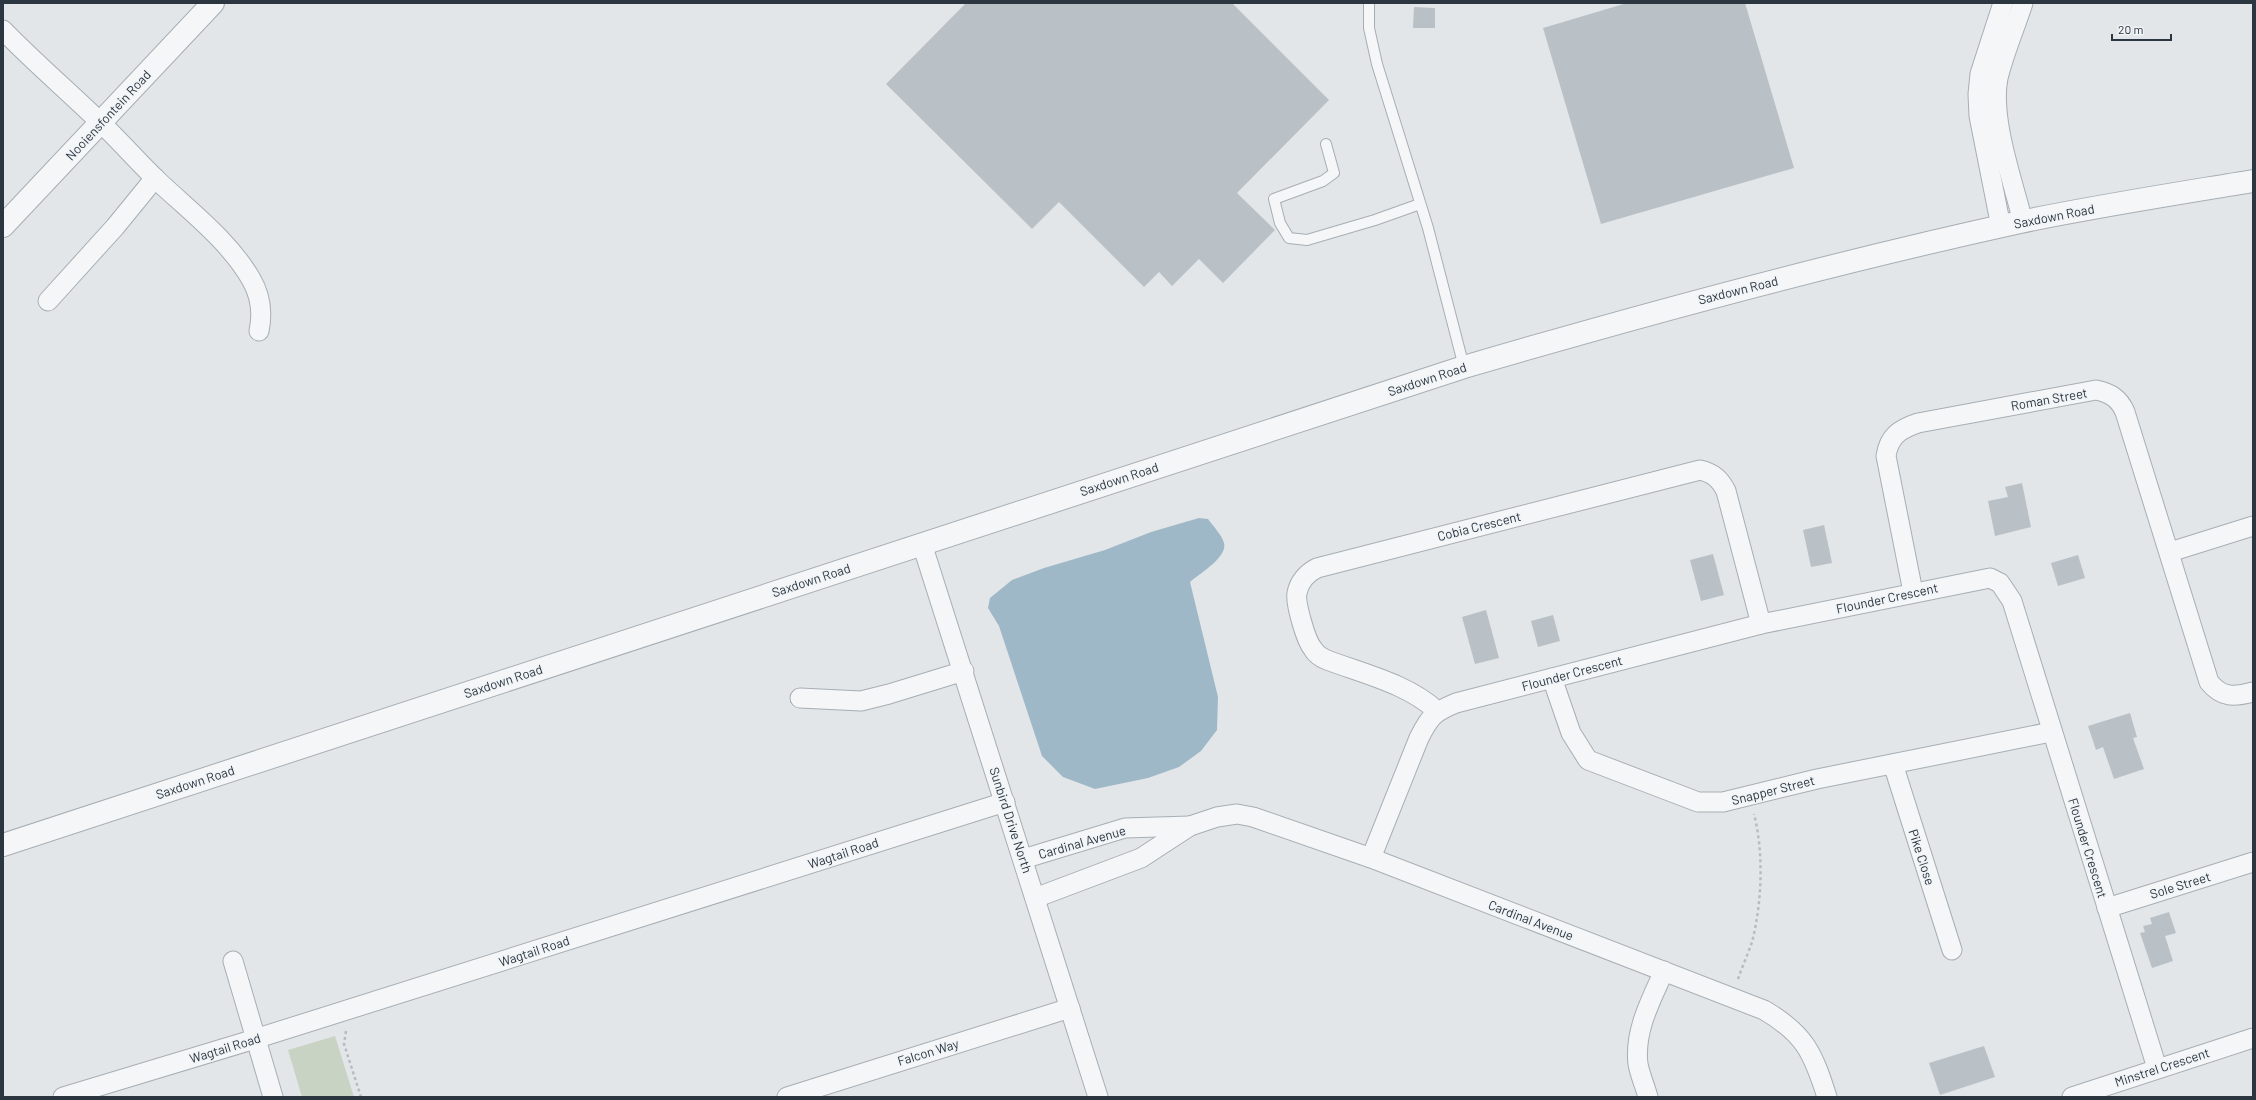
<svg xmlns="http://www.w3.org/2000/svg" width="2256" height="1100" font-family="Barlow,sans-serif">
	<rect width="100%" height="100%" fill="#e2e6e9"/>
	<polygon fill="#c9d3c4" points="335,1036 354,1097 302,1097 288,1050"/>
	<path fill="#9fb8c7" d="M1199,518l9,1c5,7 14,16 16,24 4,14 -25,31 -34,39l28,115 -1,33 -16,21 -22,16 -31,11 -53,11 -32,-12 -21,-21 -43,-130 -11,-18 2,-10 22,-18 32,-12 61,-18 46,-18z"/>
	<g fill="#b9c0c6">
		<polygon points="966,3 1232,3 1329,100 1237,193 1275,230 1223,283 1199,259 1172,286 1159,272 1144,287 1059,202 1032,229 886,84"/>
		<polygon points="1627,3 1745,3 1794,168 1601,224 1543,28"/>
		<polygon points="1414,7 1435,8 1435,28 1413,28"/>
		<polygon points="2022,483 2031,527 1995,536 1988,501 2008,497 2005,487"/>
		<polygon points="1824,525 1832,563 1811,567 1803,530"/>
		<polygon points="1713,554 1724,595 1701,601 1690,560"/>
		<polygon points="2078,555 2085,578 2058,586 2051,563"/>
		<polygon points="1486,610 1499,658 1475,664 1462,617"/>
		<polygon points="1553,615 1560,641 1538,647 1531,621"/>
		<polygon points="2130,713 2137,737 2133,738 2144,769 2114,779 2103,747 2096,750 2088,726"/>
		<polygon points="2169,912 2176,933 2165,936 2173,961 2152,968 2140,933 2145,932 2143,926 2152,924 2150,918"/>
		<polygon points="1984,1046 1995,1077 1940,1095 1929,1063"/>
	</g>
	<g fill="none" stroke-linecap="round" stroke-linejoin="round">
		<defs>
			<g id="service">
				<polyline points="1369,3 1369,28 1377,64 1428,228 1464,367"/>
				<polyline points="1326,144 1334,173 1323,181 1274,199 1280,223 1289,238 1307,240 1375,220 1420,204"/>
			</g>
			<g id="minor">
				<path d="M3,30c31,32 65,61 97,92 20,19 39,41 59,60 32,30 70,59 92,97 10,17 12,33 8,52"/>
				<path d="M2023,222c-10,-41 -33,-103 -25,-144 6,-25 17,-50 25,-75"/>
				<polyline points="2001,227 1979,116 1978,94 1980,74 2003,3"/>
				<polyline points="48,301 115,227 155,178"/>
				<polyline points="922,544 1098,1097"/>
				<polyline points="2170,552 2253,526"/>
				<path d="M1913,592l-27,-136c3,-20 14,-27 32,-33l178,-33c14,3 23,8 29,22l84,270c13,16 25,15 44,10"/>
				<polyline points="1552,678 1571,733 1588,760 1698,802 1723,802 1817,779 2051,732"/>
				<polyline points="800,698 861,701 889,694 964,671"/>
				<path d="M1437,711c-29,-27 -73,-37 -110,-51 -5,-2 -11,-6 -14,-11 -7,-8 -18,-46 -16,-56 2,-11 10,-20 20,-25l383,-98c13,3 20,9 26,21l35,133"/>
				<polyline points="1893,764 1952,950"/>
				<path d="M1371,858l48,-120c11,-22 15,-26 37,-35l305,-79 229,-46 10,5 12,18 145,467"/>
				<polyline points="1023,859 1125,828 1190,826"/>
				<path d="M1035,898l106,-40 49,-32 27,-9 20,-3 16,3 118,41 393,152c41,24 49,43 63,87"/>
				<polyline points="2107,908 2253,862"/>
				<polyline points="233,961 273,1097"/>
				<polyline points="63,1097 255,1039 1005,802"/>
				<polyline points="787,1097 1070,1008"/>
				<path d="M1648,1097c-3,-11 -8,-22 -10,-33 -4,-33 13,-64 26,-93"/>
				<polyline points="2072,1097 2253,1038"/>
			</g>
			<g id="tertiary">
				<polyline points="3,226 213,3"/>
				<path d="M3,845l1461,-478c184,-54 369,-104 556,-145 77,-16 155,-28 233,-41"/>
			</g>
		</defs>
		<use href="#service" stroke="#a7aeb3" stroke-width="12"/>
		<use href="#minor" stroke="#a7aeb3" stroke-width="21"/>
		<use href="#tertiary" stroke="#a7aeb3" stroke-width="24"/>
		<g stroke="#b8bcc1" stroke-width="2.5" stroke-dasharray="3 3" stroke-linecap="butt">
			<path d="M1738,979c4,-12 10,-25 14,-37 10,-39 12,-89 2,-128"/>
			<polyline points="346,1031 344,1044 361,1097"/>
		</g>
		<use href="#service" stroke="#f4f6f8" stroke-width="10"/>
		<use href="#minor" stroke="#f4f6f8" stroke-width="19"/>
		<use href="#tertiary" stroke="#f4f6f8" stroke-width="22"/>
	</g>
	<g text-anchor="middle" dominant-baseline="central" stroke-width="3" stroke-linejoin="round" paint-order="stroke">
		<g font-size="13" fill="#2b3640" stroke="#f1f4f7">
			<text transform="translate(108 115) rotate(-47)">Nooiensfontein Road</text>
			<text transform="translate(2054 216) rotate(-11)">Saxdown Road</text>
			<text transform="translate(1738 290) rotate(-14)">Saxdown Road</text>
			<text transform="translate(1427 379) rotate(-18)">Saxdown Road</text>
			<text transform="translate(2049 399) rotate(-10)">Roman Street</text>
			<text transform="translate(1119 479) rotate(-18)">Saxdown Road</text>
			<text transform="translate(1479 526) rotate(-14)">Cobia Crescent</text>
			<text transform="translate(811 580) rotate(-18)">Saxdown Road</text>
			<text transform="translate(1887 598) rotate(-12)">Flounder Crescent</text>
			<text transform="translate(1572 673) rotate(-15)">Flounder Crescent</text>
			<text transform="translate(503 681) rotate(-18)">Saxdown Road</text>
			<text transform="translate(195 782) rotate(-18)">Saxdown Road</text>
			<text transform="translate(1773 790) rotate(-14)">Snapper Street</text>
			<text transform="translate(1011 820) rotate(72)">Sunbird Drive North</text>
			<text transform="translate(1082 842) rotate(-16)">Cardinal Avenue</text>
			<text transform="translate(2088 848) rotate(73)">Flounder Crescent</text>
			<text transform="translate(843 853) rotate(-18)">Wagtail Road</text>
			<text transform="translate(1922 857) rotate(72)">Pike Close</text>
			<text transform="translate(2180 885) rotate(-17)">Sole Street</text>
			<text transform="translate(1531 920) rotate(21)">Cardinal Avenue</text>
			<text transform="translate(534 951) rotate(-18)">Wagtail Road</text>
			<text transform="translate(225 1048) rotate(-17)">Wagtail Road</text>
			<text transform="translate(928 1052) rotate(-17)">Falcon Way</text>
			<text transform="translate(2162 1067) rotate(-18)">Minstrel Crescent</text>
		</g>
	</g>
	<rect width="2256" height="1100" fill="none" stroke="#2b3640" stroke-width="8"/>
	<path d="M2112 34v6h59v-6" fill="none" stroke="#2b3640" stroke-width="2"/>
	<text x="2118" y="34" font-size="12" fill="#2b3640" stroke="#f1f4f7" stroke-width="3" paint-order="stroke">20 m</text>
</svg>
